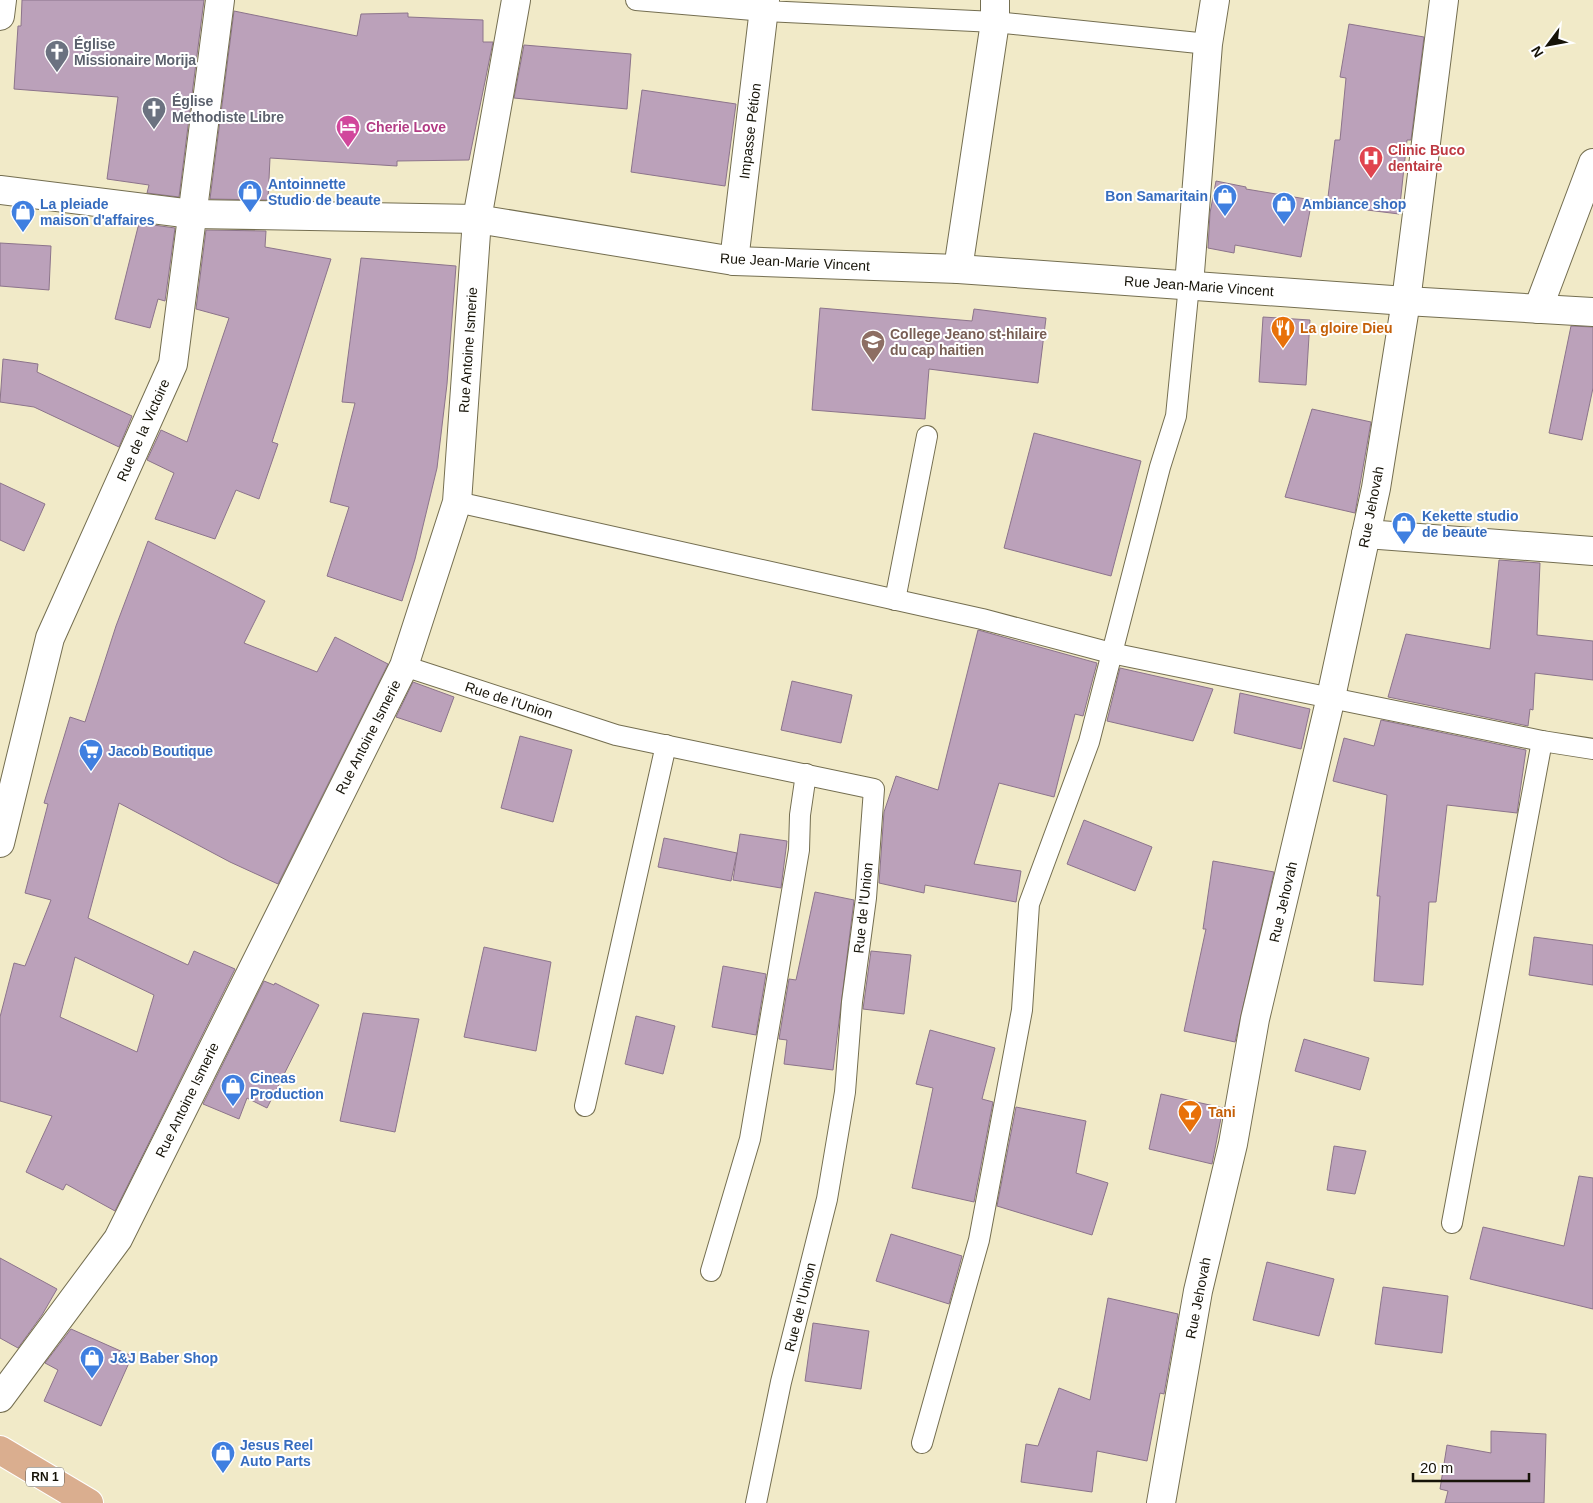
<svg xmlns="http://www.w3.org/2000/svg" width="1593" height="1503" font-family="Arial,sans-serif">
	<rect width="100%" height="100%" fill="#f1eac8"/>
	<g fill="#bba1ba" stroke="#8c748b" fill-rule="evenodd">
		<polygon points="22,0 204,0 179,197 147,193 149,185 107,179 118,97 14,89 18,26 21,26"/>
		<polygon points="234,11 357,36 361,14 408,13 408,17 483,20 483,42 493,42 469,160 397,161 397,166 270,158 268,200 210,199"/>
		<polygon points="1349,24 1424,37 1411,140 1407,140 1399,214 1327,205 1335,140 1340,140 1346,78 1340,77"/>
		<polygon points="524,45 631,54 627,109 514,98"/>
		<polygon points="642,90 736,104 725,186 631,172"/>
		<polygon points="1216,181 1246,187 1246,189 1312,200 1301,257 1235,245 1234,253 1208,248 1210,213"/>
		<polygon points="139,223 175,228 165,301 158,299 150,328 115,319"/>
		<polygon points="206,230 266,231 265,247 331,259 272,442 278,444 259,499 236,490 215,539 155,519 174,473 147,460 161,430 187,442 229,318 196,309"/>
		<polygon points="0,243 51,246 49,290 0,286"/>
		<polygon points="361,258 456,266 447,384 437,468 415,559 402,601 327,576 349,507 330,502 355,403 342,402"/>
		<polygon points="820,308 972,321 974,309 1046,318 1038,383 929,369 925,419 812,410"/>
		<polygon points="1263,317 1310,320 1306,385 1259,382"/>
		<polygon points="1571,326 1593,327 1593,388 1582,440 1549,433"/>
		<polygon points="3,359 38,364 37,372 132,416 119,447 34,407 0,402"/>
		<polygon points="1312,409 1371,422 1355,513 1285,497"/>
		<polygon points="1034,433 1141,461 1111,576 1004,548"/>
		<polygon points="0,483 45,504 24,551 0,540"/>
		<path d="M148,541l117,60 -21,42 73,29 18,-35 53,27 -110,220 -48,-22 -111,-59 -31,115 100,47 6,-14 41,18 -120,242 -49,-27 -3,6 -37,-18 26,-56 -52,-15v-84l14,-54 11,3 26,-66 -26,-7 23,-89 -4,-1 26,-86 15,5 31,-96zM75,957l79,38 -17,57 -77,-35z"/>
		<polygon points="1499,560 1540,563 1537,635 1593,641 1593,680 1535,673 1533,710 1530,709 1528,726 1388,697 1406,634 1490,649"/>
		<polygon points="978,630 1097,663 1083,716 1075,714 1054,797 999,783 974,864 1021,871 1016,902 925,885 924,893 879,883 884,812 896,776 938,790"/>
		<polygon points="1120,668 1213,689 1193,741 1107,721"/>
		<polygon points="792,681 852,695 841,743 781,730"/>
		<polygon points="413,682 454,697 441,732 396,717"/>
		<polygon points="1240,693 1310,709 1301,749 1234,733"/>
		<polygon points="1381,720 1526,750 1517,813 1447,805 1436,902 1429,902 1423,985 1374,981 1380,896 1377,896 1387,795 1333,781 1344,738 1374,746"/>
		<polygon points="520,736 572,750 553,822 501,808"/>
		<polygon points="1084,820 1152,847 1135,891 1067,864"/>
		<polygon points="740,834 787,841 781,888 733,880"/>
		<polygon points="664,838 737,853 731,881 658,867"/>
		<polygon points="1213,861 1274,872 1235,1042 1184,1031 1206,929 1203,929"/>
		<polygon points="815,892 854,900 833,1070 784,1064 787,1040 779,1039 789,979 796,980"/>
		<polygon points="1534,937 1593,945 1593,985 1529,975"/>
		<polygon points="484,947 551,962 536,1051 464,1037"/>
		<polygon points="871,951 911,955 904,1014 863,1009"/>
		<polygon points="723,966 766,974 756,1035 712,1027"/>
		<polygon points="264,981 274,985 275,983 319,1005 267,1108 247,1098 239,1119 203,1104"/>
		<polygon points="363,1013 419,1019 395,1132 340,1121"/>
		<polygon points="636,1016 675,1026 663,1074 625,1064"/>
		<polygon points="930,1030 995,1048 982,1099 993,1102 974,1202 912,1188 933,1088 916,1084"/>
		<polygon points="1304,1039 1369,1058 1360,1090 1295,1071"/>
		<polygon points="1161,1094 1223,1108 1212,1164 1149,1149"/>
		<polygon points="1016,1107 1086,1121 1076,1173 1108,1183 1092,1235 997,1206"/>
		<polygon points="1334,1146 1366,1151 1355,1194 1327,1190"/>
		<polygon points="1579,1176 1593,1178 1593,1309 1470,1279 1483,1227 1564,1246"/>
		<polygon points="891,1234 962,1256 949,1304 876,1281"/>
		<polygon points="0,1258 57,1289 42,1315 18,1348 0,1338"/>
		<polygon points="1267,1262 1334,1279 1319,1336 1253,1320"/>
		<polygon points="1383,1287 1448,1296 1442,1353 1375,1344"/>
		<polygon points="1108,1298 1178,1314 1164,1394 1160,1393 1147,1461 1097,1451 1092,1492 1021,1482 1026,1444 1038,1446 1059,1388 1090,1400"/>
		<polygon points="813,1323 869,1331 861,1389 805,1381"/>
		<polygon points="71,1329 132,1356 101,1426 44,1401 58,1370 45,1363"/>
		<polygon points="1491,1431 1546,1434 1544,1503 1445,1503 1448,1491 1440,1489 1447,1445 1491,1453"/>
	</g>
	<g fill="none" stroke-linecap="round" stroke-linejoin="round">
		<defs>
			<g id="service">
				<polyline points="636,0 765,11 995,22 1208,44"/>
				<polyline points="457,502 982,619 1111,653 1542,741 1593,749"/>
				<polyline points="895,600 927,436"/>
				<polyline points="404,666 616,735 874,789 866,898 852,1002 845,1092 827,1199 781,1382 756,1503"/>
				<polyline points="585,1106 666,745"/>
				<polyline points="1452,1223 1542,741"/>
				<polyline points="711,1271 750,1139 799,850 800,815 806,774"/>
				<polyline points="922,1443 979,1240 1022,1010 1029,904 1089,742 1160,467 1176,416 1189,285"/>
			</g>
			<g id="minor">
				<polyline points="0,16 2,0"/>
				<polyline points="0,190 192,214 477,219 734,261 958,269 1406,301 1593,312"/>
				<polyline points="734,261 765,0"/>
				<polyline points="958,269 995,22 995,0"/>
				<polyline points="1189,285 1208,44 1215,0"/>
				<polyline points="1538,309 1593,163"/>
				<polyline points="1366,534 1593,551"/>
				<polyline points="0,843 50,638 173,364 220,0"/>
				<polyline points="0,1398 118,1239 404,666 457,502 477,219 516,0"/>
				<polyline points="1161,1503 1198,1291 1233,1144 1255,1019 1331,697 1376,488 1406,301 1444,0"/>
			</g>
			<polyline id="primary" points="0,1450 89,1503"/>
		</defs>
		<use href="#service" stroke="#746e50" stroke-width="22"/>
		<use href="#minor" stroke="#746e50" stroke-width="30"/>
		<use href="#primary" stroke="#fff" stroke-width="30"/>
		<use href="#service" stroke="#fff" stroke-width="20"/>
		<use href="#minor" stroke="#fff" stroke-width="28"/>
		<use href="#primary" stroke="#daae8f" stroke-width="28"/>
	</g>
	<defs>
		<symbol id="church-pin" viewBox="-11 -11 22 30"><path d="M0 17L-7.5 6A9.5 9.5 0 1 1 7.5 6Z" fill="#6b7280" stroke="#fff"/><path d="M-1.2-6h2.4v3.5h3.3v2.4h-3.3V6h-2.4V-.1h-3.3v-2.4h3.3Z" fill="#fff"/></symbol>
		<symbol id="hotel-pin" viewBox="-11 -11 22 30"><path d="M0 17L-7.5 6A9.5 9.5 0 1 1 7.5 6Z" fill="#d1479c" stroke="#fff"/><path d="M-6-4.5h1.5V1H6V5H4.5V3h-9V5H-6ZM-4 0a1.8 1.8 0 1 1 3.6 0ZM.5 0V-2.5h3Q6-2.5 6 0Z" fill="#fff"/></symbol>
		<symbol id="hospital-pin" viewBox="-11 -11 22 30"><path d="M0 17L-7.5 6A9.5 9.5 0 1 1 7.5 6Z" fill="#e0444e" stroke="#fff"/><path d="M-5-5h3v3.5h4V-5h3V5h-3V1.5h-4V5h-3Z" fill="#fff"/></symbol>
		<symbol id="shop-pin" viewBox="-11 -11 22 30"><path d="M0 17L-7.5 6A9.5 9.5 0 1 1 7.5 6Z" fill="#3f7fe0" stroke="#fff"/><path d="M-5-2.5h2.3a2.7 3.5 0 0 1 5.4 0H5L5.5 6h-11ZM-1.5-2.5h3a1.5 2.3 0 0 0-3 0Z" fill="#fff"/></symbol>
		<symbol id="restaurant-pin" viewBox="-11 -11 22 30"><path d="M0 17L-7.5 6A9.5 9.5 0 1 1 7.5 6Z" fill="#e8710a" stroke="#fff"/><path d="M-5-6h1v4h1v-4h1v4h1v-4h1v5L-1.5 .5V6h-2V.5L-5-1ZM5-6V6H3V1.5H1.5Q1.5-4 5-6Z" fill="#fff"/></symbol>
		<symbol id="school-pin" viewBox="-11 -11 22 30"><path d="M0 17L-7.5 6A9.5 9.5 0 1 1 7.5 6Z" fill="#8d6e63" stroke="#fff"/><path d="M0-5L7-2L0 1L-7-2ZM-4 1L0 2.5L4 1V4Q0 6-4 4Z" fill="#fff"/></symbol>
		<symbol id="supermarket-pin" viewBox="-11 -11 22 30"><path d="M0 17L-7.5 6A9.5 9.5 0 1 1 7.5 6Z" fill="#3f7fe0" stroke="#fff"/><path d="M-6-5.5h2.5l.6 2H6L4.5 2H-2.5L-4.4-4H-6ZM-1.5 3.2a1.3 1.3 0 1 0 .1 0ZM3 3.2a1.3 1.3 0 1 0 .1 0Z" fill="#fff"/></symbol>
		<symbol id="bar-pin" viewBox="-11 -11 22 30"><path d="M0 17L-7.5 6A9.5 9.5 0 1 1 7.5 6Z" fill="#e8710a" stroke="#fff"/><path d="M-6-5H6L.8 .8V4.5H3.5V6h-7V4.5H-.8V.8Z" fill="#fff"/></symbol>
	</defs>
	<g fill-rule="evenodd">
		<use href="#church-pin" x="43" y="38" width="28" height="38"/>
		<use href="#church-pin" x="140" y="95" width="28" height="38"/>
		<use href="#hotel-pin" x="334" y="113" width="28" height="38"/>
		<use href="#hospital-pin" x="1357" y="144" width="28" height="38"/>
		<use href="#shop-pin" x="236" y="178" width="28" height="38"/>
		<use href="#shop-pin" x="1211" y="182" width="28" height="38"/>
		<use href="#shop-pin" x="1270" y="190" width="28" height="38"/>
		<use href="#shop-pin" x="9" y="198" width="28" height="38"/>
		<use href="#restaurant-pin" x="1269" y="314" width="28" height="38"/>
		<use href="#school-pin" x="859" y="328" width="28" height="38"/>
		<use href="#shop-pin" x="1390" y="510" width="28" height="38"/>
		<use href="#supermarket-pin" x="77" y="737" width="28" height="38"/>
		<use href="#shop-pin" x="219" y="1072" width="28" height="38"/>
		<use href="#bar-pin" x="1176" y="1098" width="28" height="38"/>
		<use href="#shop-pin" x="78" y="1344" width="28" height="38"/>
		<use href="#shop-pin" x="209" y="1439" width="28" height="38"/>
	</g>
	<g text-anchor="middle" dominant-baseline="central" stroke-width="4" stroke-linejoin="round" paint-order="stroke">
		<rect fill="#fff" stroke="#5c5a52" stroke-width="1" x="26" y="1467.5" width="38" height="19" rx="4"/>
		<g font-size="12" font-weight="bold" fill="#161308">
			<text x="45" y="1477">RN 1</text>
		</g>
		<g font-size="14" font-weight="bold" fill="#5b616d" stroke="#fff" text-anchor="start">
			<text x="74" y="44">Église<tspan x="74" dy="16">Missionaire Morija</tspan></text>
			<text x="172" y="101">Église<tspan x="172" dy="16">Methodiste Libre</tspan></text>
		</g>
		<g font-size="14" font-weight="bold" fill="#b23c85" stroke="#fff" text-anchor="start">
			<text x="366" y="127">Cherie Love</text>
		</g>
		<g font-size="14" fill="#161308" stroke="#fff">
			<text transform="translate(750 131) rotate(-83)">Impasse Pétion</text>
			<text transform="translate(795 262) rotate(3)">Rue Jean-Marie Vincent</text>
			<text transform="translate(1199 286) rotate(4)">Rue Jean-Marie Vincent</text>
			<text transform="translate(468 350) rotate(-86)">Rue Antoine Ismerie</text>
			<text transform="translate(143 430) rotate(-66)">Rue de la Victoire</text>
			<text transform="translate(1371 507) rotate(-79)">Rue Jehovah</text>
			<text transform="translate(509 700) rotate(18)">Rue de l'Union</text>
			<text transform="translate(368 737) rotate(-63)">Rue Antoine Ismerie</text>
			<text transform="translate(1283 902) rotate(-77)">Rue Jehovah</text>
			<text transform="translate(863 908) rotate(-84)">Rue de l'Union</text>
			<text transform="translate(187 1100) rotate(-64)">Rue Antoine Ismerie</text>
			<text transform="translate(1198 1298) rotate(-79)">Rue Jehovah</text>
			<text transform="translate(800 1307) rotate(-76)">Rue de l'Union</text>
		</g>
		<g font-size="14" font-weight="bold" fill="#be3a42" stroke="#fff" text-anchor="start">
			<text x="1388" y="150">Clinic Buco<tspan x="1388" dy="16">dentaire</tspan></text>
		</g>
		<g font-size="14" font-weight="bold" fill="#366cbe" stroke="#fff" text-anchor="start">
			<text x="268" y="184">Antoinnette<tspan x="268" dy="16">Studio de beaute</tspan></text>
			<text x="1208" y="196" text-anchor="end">Bon Samaritain</text>
			<text x="40" y="204">La pleiade<tspan x="40" dy="16">maison d'affaires</tspan></text>
			<text x="1302" y="204">Ambiance shop</text>
			<text x="1422" y="516">Kekette studio<tspan x="1422" dy="16">de beaute</tspan></text>
			<text x="108" y="751">Jacob Boutique</text>
			<text x="250" y="1078">Cineas<tspan x="250" dy="16">Production</tspan></text>
			<text x="110" y="1358">J&amp;J Baber Shop</text>
			<text x="240" y="1445">Jesus Reel<tspan x="240" dy="16">Auto Parts</tspan></text>
		</g>
		<g font-size="14" font-weight="bold" fill="#c56008" stroke="#fff" text-anchor="start">
			<text x="1300" y="328">La gloire Dieu</text>
			<text x="1208" y="1112">Tani</text>
		</g>
		<g font-size="14" font-weight="bold" fill="#785e54" stroke="#fff" text-anchor="start">
			<text x="890" y="334">College Jeano st-hilaire<tspan x="890" dy="16">du cap haitien</tspan></text>
		</g>
	</g>
	<g transform="translate(1548 45) rotate(238)" stroke="#ffffff" stroke-width="4" paint-order="stroke">
	<path d="M0-4L9 19L0 12L-9 19Z" fill="#161308"/>
	<text y="-8" font-size="14" font-weight="bold" text-anchor="middle" fill="#161308">N</text>
	</g>
	<path d="M1413 1473v8h116v-8" fill="none" stroke="#161308" stroke-width="2.5"/>
	<text x="1420" y="1473" font-size="15" fill="#161308" stroke="#ffffff" stroke-width="4" paint-order="stroke">20 m</text>
</svg>
